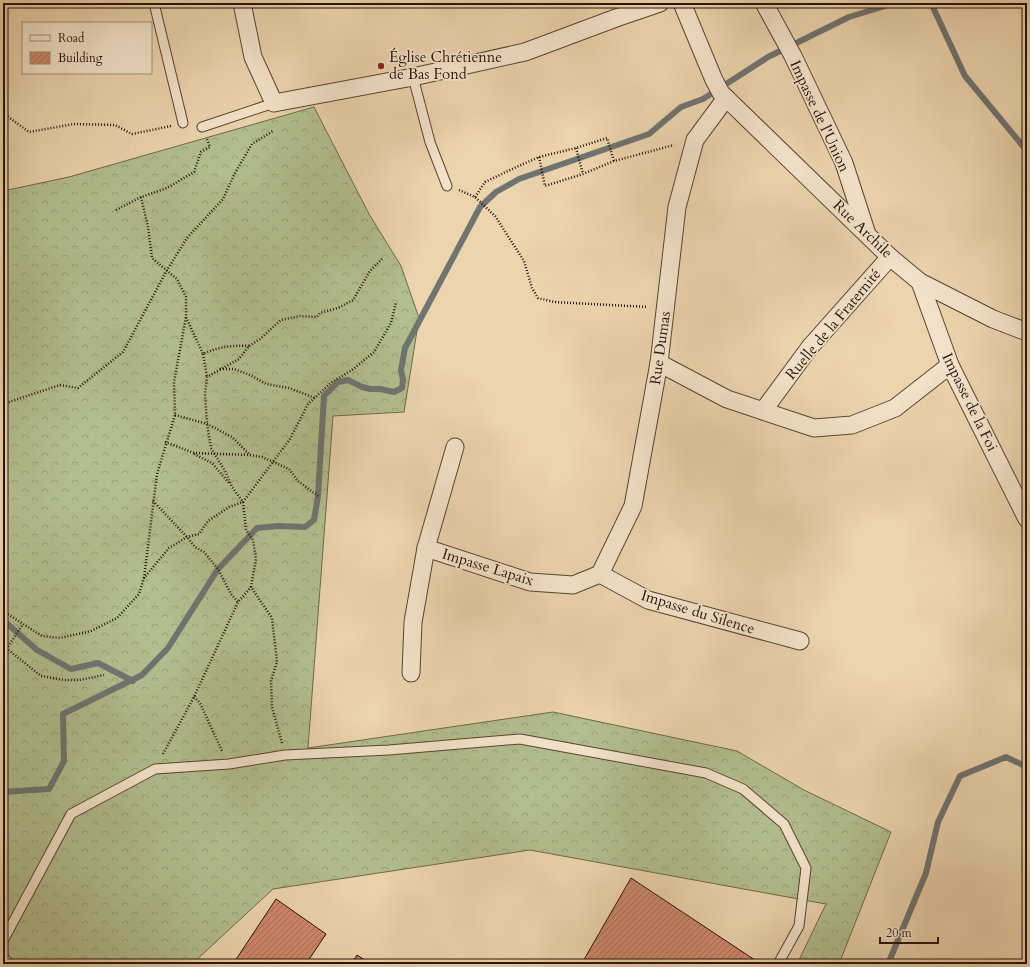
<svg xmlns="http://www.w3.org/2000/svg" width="1030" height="967" font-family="Cardo,serif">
	<defs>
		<pattern id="forest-crowns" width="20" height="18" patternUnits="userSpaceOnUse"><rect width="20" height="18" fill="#b2be8e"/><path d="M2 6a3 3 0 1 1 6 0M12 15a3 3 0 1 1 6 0" fill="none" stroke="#99a279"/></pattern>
		<pattern id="building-hatch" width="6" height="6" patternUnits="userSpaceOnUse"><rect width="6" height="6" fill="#cf886c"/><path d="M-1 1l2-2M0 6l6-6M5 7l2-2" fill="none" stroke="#a86e57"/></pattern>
	</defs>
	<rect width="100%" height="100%" fill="#ecd4ad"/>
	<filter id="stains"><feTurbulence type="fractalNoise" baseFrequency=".005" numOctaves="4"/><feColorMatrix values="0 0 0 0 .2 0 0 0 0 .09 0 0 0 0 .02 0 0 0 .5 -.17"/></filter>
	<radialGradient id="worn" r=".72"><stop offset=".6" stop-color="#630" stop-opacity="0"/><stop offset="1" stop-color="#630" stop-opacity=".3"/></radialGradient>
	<polygon fill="url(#forest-crowns)" stroke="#6d684c" points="314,107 369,214 401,266 419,318 404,412 333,416 308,748 553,712 737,751 804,790 891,832 839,964 797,964 826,904 530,850 273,889 192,964 3,964 3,191 69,177"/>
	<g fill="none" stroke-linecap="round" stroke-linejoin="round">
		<g stroke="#6f7471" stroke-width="6">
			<polyline points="931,3 965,76 1027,151"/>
			<polyline points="3,620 37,650 71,669 98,663 133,681"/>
			<polyline points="3,792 49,789 64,761 63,714 142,675 168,648 218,569 257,528 278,526 305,527 314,520 318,496 324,396 338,382 348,380 362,387 370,389 380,389 394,392 402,388 403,380 401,370 405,348 480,207 496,192 519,179 649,134 681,107 703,99 768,57 849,17 895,3"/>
			<polyline points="888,964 926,873 938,822 960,776 1006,757 1027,767"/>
		</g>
	</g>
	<g fill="url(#building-hatch)" stroke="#28130a">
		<polygon points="631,878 761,964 583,964 582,963"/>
		<polygon points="276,899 326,934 306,964 233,964"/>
		<polygon points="357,955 371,964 351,964"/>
	</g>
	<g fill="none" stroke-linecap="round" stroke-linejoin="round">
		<defs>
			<g id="lane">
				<polyline points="154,3 183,123"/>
				<polyline points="413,77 430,142 447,186"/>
				<polyline points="202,127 274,103"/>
				<polyline points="3,941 71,814 155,769 229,764 285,755 389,750 520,739 706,773 743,789 784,824 806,868 799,926 778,964"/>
				<polyline points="3,957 10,964"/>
			</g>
			<g id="street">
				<polyline points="242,3 253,57 274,103 413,77 525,52 616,18 660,3"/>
				<polyline points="682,3 714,80 721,93 890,257 920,282 993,319 1027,332"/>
				<polyline points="764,3 793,56 844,163 866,231"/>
				<polyline points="920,282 950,365 1027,519"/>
				<polyline points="659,363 727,399 814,428 852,425 895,408 950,365"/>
				<polyline points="763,411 810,347 890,257"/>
				<polyline points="426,548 530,582 573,585 600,574 633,506 659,363 677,207 695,140 726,98"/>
				<polyline points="600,574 648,600 800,641"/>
				<polyline points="411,673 413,622 426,548 455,447"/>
			</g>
		</defs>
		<use href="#lane" stroke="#594333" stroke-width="11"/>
		<use href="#street" stroke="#594333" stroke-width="19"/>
		<g stroke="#28130a" stroke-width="2.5" stroke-dasharray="1 2" stroke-linecap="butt">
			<polyline points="3,113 29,132 74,124 115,125 132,134 171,126"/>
			<polyline points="576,148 583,174"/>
			<polyline points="539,157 545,186 583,174 614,161 674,145"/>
			<polyline points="459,190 475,197 495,216 524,261 532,288 538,298 554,302 648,307"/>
			<path d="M141,197l7,30 4,31 25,21 9,18v20l17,37c15,-7 29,-9 46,-8"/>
			<polyline points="475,197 485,182 510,170 539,157 576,148 607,138 614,161"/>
			<polyline points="116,210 141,197 167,188 194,172 201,152 210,147 207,139"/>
			<polyline points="203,354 207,377"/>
			<polyline points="220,369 234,369 250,375 266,384 289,388 315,398"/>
			<polyline points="3,404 60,385 78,388 123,352 167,270 187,238 223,199 235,173 252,144 273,131"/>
			<polyline points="175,415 207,424 232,437 250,455"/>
			<polyline points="165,442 194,453 250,455 262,457 289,469 298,481 318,496"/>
			<polyline points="194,454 212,463 229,483"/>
			<polyline points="153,501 187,537 195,547 204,552 218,569 231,594 238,602"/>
			<polyline points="144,578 157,474 175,415 174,382 186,317"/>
			<polyline points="3,611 42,636 60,638 91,631 117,618 139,594 144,578 169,548 187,537 199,534 208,521 229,507 243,502 290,439 308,404 332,382 352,370 374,352 391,323 396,302"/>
			<polyline points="6,648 41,676 64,680 79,680 104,675"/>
			<polyline points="3,654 23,624"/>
			<polyline points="194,697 200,703 222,751"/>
			<polyline points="282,743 272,707 271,681 277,662 272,618 251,587 256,559 253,540 246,530 243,502 232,487 225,471 211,448 207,424 205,394 207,377 239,359 249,346 260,339 281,320 300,316 317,317 320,313 338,308 353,300 370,271 382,259"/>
			<polyline points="163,754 194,697 238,602 251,587"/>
		</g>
		<use href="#lane" stroke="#f3e3ca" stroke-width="9"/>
		<use href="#street" stroke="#f3e3ca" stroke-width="17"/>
	</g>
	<circle fill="#8f2418" stroke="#f3e3ca" stroke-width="1.5" cx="381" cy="66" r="4"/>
	<g text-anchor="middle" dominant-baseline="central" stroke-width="3.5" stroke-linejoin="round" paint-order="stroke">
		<g font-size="15" fill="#28130a" stroke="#f3e3ca" text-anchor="start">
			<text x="389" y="57">Église Chrétienne<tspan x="389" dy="17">de Bas Fond</tspan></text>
		</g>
		<g font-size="15" fill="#28130a" stroke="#f3e3ca">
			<text transform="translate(820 116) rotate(65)">Impasse de l'Union</text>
			<text transform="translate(863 229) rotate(44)">Rue Archile</text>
			<text transform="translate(833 324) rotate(-50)">Ruelle de la Fraternité</text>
			<text transform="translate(660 348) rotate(-82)">Rue Dumas</text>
			<text transform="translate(970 402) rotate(64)">Impasse de la Foi</text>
			<text transform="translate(488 567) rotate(17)">Impasse Lapaix</text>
			<text transform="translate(698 612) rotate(17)">Impasse du Silence</text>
		</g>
	</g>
	<rect width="1030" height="967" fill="none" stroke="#ecd4ad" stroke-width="16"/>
	<rect x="4" y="4" width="1022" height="959" fill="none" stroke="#28130a" stroke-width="2"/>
	<rect x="8" y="8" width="1014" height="951" fill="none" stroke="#28130a"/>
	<rect x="22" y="22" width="130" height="52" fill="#f3e3ca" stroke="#a2907d"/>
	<rect x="30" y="35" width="20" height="6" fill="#f3e3ca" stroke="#a2907d"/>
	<text x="58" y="42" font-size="12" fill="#28130a">Road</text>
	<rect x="30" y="52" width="20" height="12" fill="url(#building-hatch)" stroke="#a2907d"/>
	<text x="58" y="62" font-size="12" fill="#28130a">Building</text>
	<path d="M880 937v6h58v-6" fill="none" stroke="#28130a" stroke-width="2"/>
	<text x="886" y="937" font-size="12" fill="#28130a" stroke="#f3e3ca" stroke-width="3" paint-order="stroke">20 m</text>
	<rect width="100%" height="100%" filter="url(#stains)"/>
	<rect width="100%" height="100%" fill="url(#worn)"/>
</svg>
